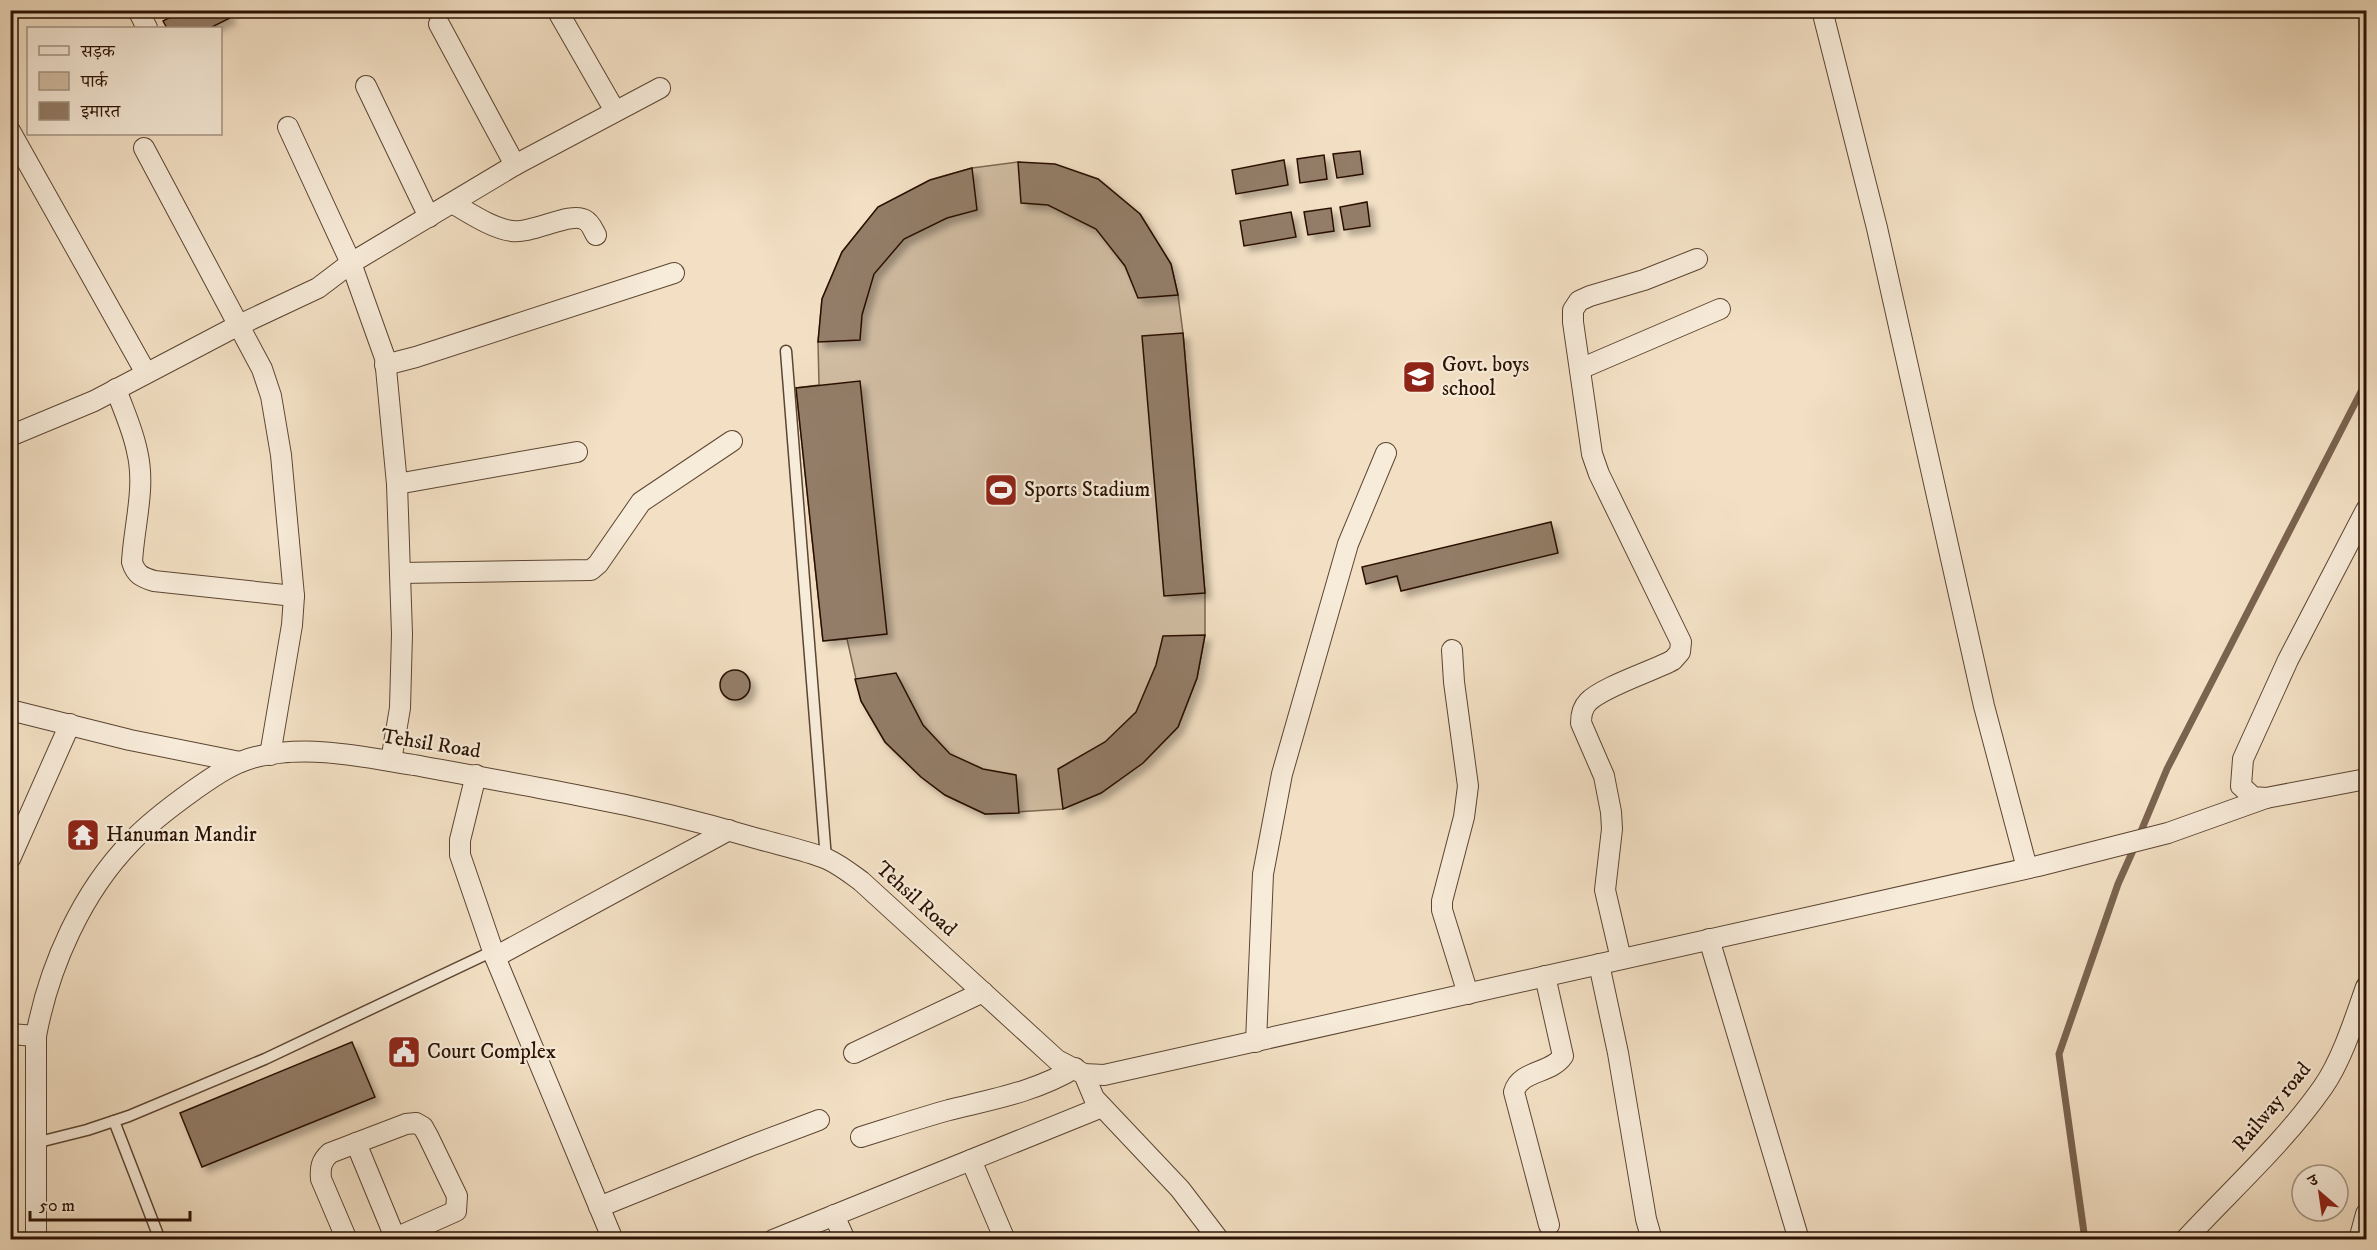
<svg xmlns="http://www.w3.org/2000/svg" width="2377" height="1250" font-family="'IM FELL DW Pica','Noto Serif Devanagari',serif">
	<defs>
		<filter id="shadow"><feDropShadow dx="5.5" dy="5.5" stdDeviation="3" flood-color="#0004"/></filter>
	</defs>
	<rect width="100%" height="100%" fill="#f3e0c4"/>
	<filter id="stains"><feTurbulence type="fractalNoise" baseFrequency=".00333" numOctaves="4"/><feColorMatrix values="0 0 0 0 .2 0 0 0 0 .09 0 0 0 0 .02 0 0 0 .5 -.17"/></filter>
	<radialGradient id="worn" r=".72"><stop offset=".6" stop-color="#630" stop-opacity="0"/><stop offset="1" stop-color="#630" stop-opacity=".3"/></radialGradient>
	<polygon fill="#d1bda3" stroke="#7e6752" stroke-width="1.5" points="1018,162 1098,179 1140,214 1171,264 1178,295 1183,333 1205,593 1205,635 1197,678 1178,727 1143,763 1101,793 1063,809 985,814 945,795 921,777 885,742 861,701 847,639 823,641 796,388 819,385 818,342 822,299 842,252 878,207 930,180 972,168"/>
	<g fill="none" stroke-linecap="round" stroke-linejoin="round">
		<g stroke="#7a634f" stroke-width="7">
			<polyline points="2139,836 2167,769 2366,382"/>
			<polyline points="2085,1240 2059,1054 2118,884 2135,846"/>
		</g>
	</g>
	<g fill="#937d67" stroke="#2a1102" stroke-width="1.5" filter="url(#shadow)">
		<polygon points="183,10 226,10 230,18 210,28 167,28 163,21"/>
		<polygon points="1360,151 1363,174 1337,178 1333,154"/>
		<polygon points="1324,155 1327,179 1300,183 1297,159"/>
		<polygon points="1284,160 1288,185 1236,194 1232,170"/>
		<polygon points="1018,162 1055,164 1098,179 1140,214 1171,264 1178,295 1138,298 1125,266 1096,229 1048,205 1021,203"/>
		<polygon points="972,168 977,210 947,218 904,239 874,274 862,315 860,340 818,342 822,299 842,252 878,207 930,180"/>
		<polygon points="1367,202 1370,226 1344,230 1340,207"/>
		<polygon points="1331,208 1334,231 1308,235 1304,212"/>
		<polygon points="1291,212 1296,237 1244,246 1240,221"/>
		<polygon points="1183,333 1205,593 1164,596 1142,336"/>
		<polygon points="860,381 887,634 823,641 796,388"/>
		<polygon points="1551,522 1558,553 1401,591 1397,576 1366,584 1362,567"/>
		<polygon points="1205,635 1197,678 1178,727 1143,763 1101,793 1063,809 1058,769 1105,742 1136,712 1156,665 1163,636"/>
		<circle cx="735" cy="685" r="15"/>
		<polygon points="896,673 923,725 950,754 983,769 1016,775 1019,813 985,814 945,795 921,777 885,742 861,701 855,679"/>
		<polygon points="352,1042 375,1097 202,1167 180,1113"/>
	</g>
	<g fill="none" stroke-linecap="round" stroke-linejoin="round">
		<defs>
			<g id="lane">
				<polyline points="786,351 826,859"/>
				<polyline points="114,1121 160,1240"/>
				<polyline points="35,1143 87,1130 129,1116 265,1059 493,951"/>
			</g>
			<g id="street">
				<polyline points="138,10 147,28"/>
				<polyline points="557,10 615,111"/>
				<polyline points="1822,10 1877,228 1984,706 2027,868"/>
				<polyline points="439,24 515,165"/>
				<polyline points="366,86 429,217"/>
				<polyline points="288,127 351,263 385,358 397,484 402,634 400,708 391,761"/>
				<polyline points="10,131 146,373"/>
				<polyline points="144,148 262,369 271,396 281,455 294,596 292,625 270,755"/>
				<path d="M452,203c18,10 39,25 60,28 20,3 59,-20 73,-11 6,3 8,10 11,15"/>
				<polyline points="385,365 416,357 674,273"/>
				<polyline points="1580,369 1720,309"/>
				<path d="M116,389c7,20 17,41 21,62 9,36 -3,74 -5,111 4,13 10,15 22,19l140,15"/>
				<polyline points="10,436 94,401 237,326 318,288 351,263 515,165 660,88"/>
				<polyline points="397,484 577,452"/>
				<polyline points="2366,510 2288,660 2243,759 2241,786 2253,797 2266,798 2366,779"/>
				<polyline points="400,573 591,570 598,564 641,502 732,441"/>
				<polyline points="1452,650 1454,682 1468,786 1464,817 1442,901 1442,910 1468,994"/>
				<polyline points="10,710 130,740 240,762"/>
				<polyline points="476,775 460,840 460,855 495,957 613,1240"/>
				<polyline points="10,859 70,724"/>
				<polyline points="1709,939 1799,1240"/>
				<polyline points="495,957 729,830"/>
				<path d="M1621,959l-16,-69 7,-61 -1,-17 -7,-36 -23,-53c0,-8 1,-15 7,-21 14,-15 65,-31 85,-42l7,-8 1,-10 -82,-168 -7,-20 -19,-132v-12l6,-9 11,-5 54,-16 53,-21"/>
				<polyline points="1599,964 1618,1053 1646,1219 1652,1240"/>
				<path d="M1545,976l18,80c-12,18 -43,14 -49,36l35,133"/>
				<polyline points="10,1034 36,1036"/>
				<polyline points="1256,1042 1263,874 1282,774 1348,544 1386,453"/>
				<polyline points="854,1053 983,992"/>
				<polyline points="1084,1074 1094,1098 1180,1189 1219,1240"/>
				<path d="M861,1137c29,-9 59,-19 88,-27 44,-11 86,-18 126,-42"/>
				<polyline points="356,1143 396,1240"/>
				<polyline points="971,1160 1005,1240"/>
				<polyline points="599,1207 750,1146 819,1120"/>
				<polyline points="834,1215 845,1240"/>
				<path d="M36,1240v-204c13,-70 46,-144 96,-195 18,-19 41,-36 62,-51 20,-14 41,-29 66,-34 51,-11 103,1 154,9 55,10 111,20 167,31 59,11 117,25 174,42 24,7 50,12 72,21 13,6 23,14 34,22l196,179 27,14 20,1 934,-209 130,-33 98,-35"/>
				<path d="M347,1240l-26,-61c-1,-11 0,-18 9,-26l76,-29 10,-1 7,4 5,9 29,60 -1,15 -65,29"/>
				<polyline points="773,1240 1102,1107"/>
				<path d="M2185,1240c46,-50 99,-97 138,-153 19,-27 32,-69 43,-100"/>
				<polyline points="2359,1240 2366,1214"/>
			</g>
		</defs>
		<use href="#lane" stroke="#5c4532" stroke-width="13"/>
		<use href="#street" stroke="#5c4532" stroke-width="22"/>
		<use href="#lane" stroke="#f7ebd9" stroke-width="10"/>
		<use href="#street" stroke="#f7ebd9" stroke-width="20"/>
	</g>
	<defs>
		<symbol id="school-square" viewBox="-11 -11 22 22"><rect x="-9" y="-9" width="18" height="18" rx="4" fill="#8f2418" stroke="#f7ebd9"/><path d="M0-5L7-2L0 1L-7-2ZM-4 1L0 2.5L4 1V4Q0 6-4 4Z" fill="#fff"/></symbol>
		<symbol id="stadium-square" viewBox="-11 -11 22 22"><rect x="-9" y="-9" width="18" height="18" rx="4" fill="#8f2418" stroke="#f7ebd9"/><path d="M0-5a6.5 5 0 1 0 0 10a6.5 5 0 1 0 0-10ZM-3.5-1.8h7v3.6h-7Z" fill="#fff"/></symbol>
		<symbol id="temple-square" viewBox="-11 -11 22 22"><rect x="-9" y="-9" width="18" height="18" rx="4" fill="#8f2418" stroke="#f7ebd9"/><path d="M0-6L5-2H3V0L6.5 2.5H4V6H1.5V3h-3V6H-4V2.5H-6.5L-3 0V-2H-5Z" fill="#fff"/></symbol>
		<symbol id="civic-square" viewBox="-11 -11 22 22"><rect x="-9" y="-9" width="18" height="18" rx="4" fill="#8f2418" stroke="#f7ebd9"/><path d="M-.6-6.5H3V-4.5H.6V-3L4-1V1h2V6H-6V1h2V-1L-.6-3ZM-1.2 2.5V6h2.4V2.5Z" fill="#fff"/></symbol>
	</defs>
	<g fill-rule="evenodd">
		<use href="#school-square" x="1400" y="358" width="38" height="38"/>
		<use href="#stadium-square" x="982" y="471" width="38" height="38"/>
		<use href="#temple-square" x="64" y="816" width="38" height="38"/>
		<use href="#civic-square" x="385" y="1033" width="38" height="38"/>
	</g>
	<g text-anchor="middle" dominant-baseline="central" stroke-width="4.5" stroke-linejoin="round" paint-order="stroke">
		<g font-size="21" fill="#2a1102" stroke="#f7ebd9" text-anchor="start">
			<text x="1442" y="365">Govt. boys<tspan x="1442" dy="24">school</tspan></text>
			<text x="1024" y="490">Sports Stadium</text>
			<text x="106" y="835">Hanuman Mandir</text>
			<text x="427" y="1052">Court Complex</text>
		</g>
		<g font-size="21" fill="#2a1102" stroke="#f7ebd9">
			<text transform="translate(431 744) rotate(9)">Tehsil Road</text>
			<text transform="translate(916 899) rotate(42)">Tehsil Road</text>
			<text transform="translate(2272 1107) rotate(-50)">Railway road</text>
		</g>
	</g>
	<rect width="2377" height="1250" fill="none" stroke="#f3e0c4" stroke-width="36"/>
	<rect x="12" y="12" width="2353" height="1226" fill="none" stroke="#2a1102" stroke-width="3"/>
	<rect x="18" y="18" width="2341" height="1214" fill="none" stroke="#2a1102" stroke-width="1.5"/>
	<rect x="27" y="27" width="195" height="108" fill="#f7ebd9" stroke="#a59483" stroke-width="1.5"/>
	<rect x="39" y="46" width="30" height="9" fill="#f7ebd9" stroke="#a59483" stroke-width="1.5"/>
	<text x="81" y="57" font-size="18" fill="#2a1102">सड़क</text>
	<rect x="39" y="72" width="30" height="18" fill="#d1bda3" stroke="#a59483" stroke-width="1.5"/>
	<text x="81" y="87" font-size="18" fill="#2a1102">पार्क</text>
	<rect x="39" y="102" width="30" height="18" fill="#937d67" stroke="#a59483" stroke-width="1.5"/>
	<text x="81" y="117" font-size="18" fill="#2a1102">इमारत</text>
	<g transform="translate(2320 1193) rotate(331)"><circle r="28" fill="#f7ebd9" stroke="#a59483" stroke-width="1.5"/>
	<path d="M0-4.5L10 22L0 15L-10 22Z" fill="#8f2418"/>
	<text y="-9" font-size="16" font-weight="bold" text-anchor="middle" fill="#2a1102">उ</text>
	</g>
	<path d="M30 1211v9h160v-9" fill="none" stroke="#2a1102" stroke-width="3"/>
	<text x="39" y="1211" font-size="18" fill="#2a1102" stroke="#f7ebd9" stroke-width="4.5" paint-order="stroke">50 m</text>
	<rect width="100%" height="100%" filter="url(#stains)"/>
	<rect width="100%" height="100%" fill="url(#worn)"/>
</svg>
